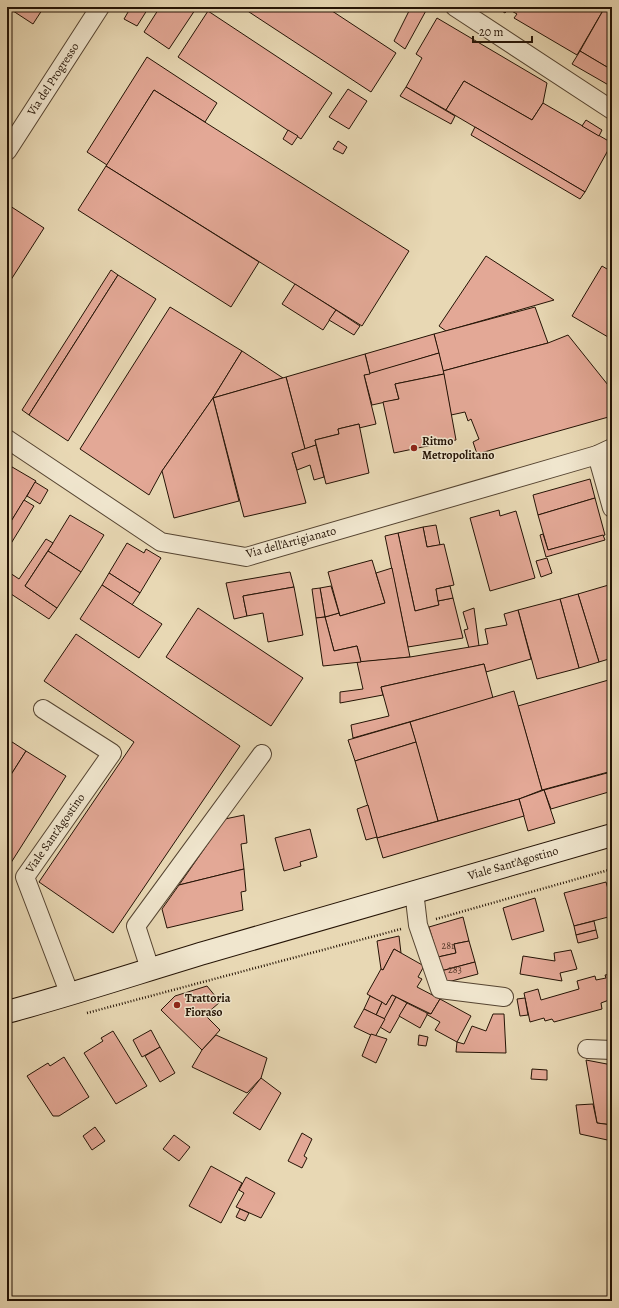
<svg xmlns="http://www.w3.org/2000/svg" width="619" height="1308" font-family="Alegreya,serif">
	<rect width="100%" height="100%" fill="#e8d8b4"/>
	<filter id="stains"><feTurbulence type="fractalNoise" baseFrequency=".005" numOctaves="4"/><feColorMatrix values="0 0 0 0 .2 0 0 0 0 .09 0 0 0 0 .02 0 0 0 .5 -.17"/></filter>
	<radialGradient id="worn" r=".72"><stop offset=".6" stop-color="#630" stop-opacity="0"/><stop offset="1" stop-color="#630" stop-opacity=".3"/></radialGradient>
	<g fill="#e3a896" stroke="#241305">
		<polygon points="7,7 44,7 33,24"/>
		<polygon points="131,7 149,7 137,26 124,19"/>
		<polygon points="160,7 197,7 169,49 144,32"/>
		<polygon points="243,7 326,7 396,53 371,92 243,8"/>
		<polygon points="411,7 428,7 405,49 394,41"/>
		<polygon points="496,7 510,7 505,13"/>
		<polygon points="510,7 605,7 577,55 514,18 517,14 508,9"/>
		<polygon points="605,7 612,7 612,70 580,51"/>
		<polygon points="208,11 332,93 301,139 178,57"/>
		<polygon points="437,18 547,83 543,103 532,120 464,81 446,110 406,87 422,58 416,54"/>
		<polygon points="580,51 612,70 612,87 572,64"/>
		<polygon points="147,57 217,103 205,122 154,90 107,165 87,152"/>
		<polygon points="464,81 532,120 543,103 612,143 585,192 446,110"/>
		<polygon points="406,87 455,116 451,124 400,96"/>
		<polygon points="348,89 367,101 349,129 329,117"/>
		<polygon points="154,90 409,251 362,326 106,166"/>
		<polygon points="586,120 602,130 599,136 582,126"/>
		<polygon points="475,127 585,192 580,199 471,135"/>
		<polygon points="288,130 298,136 292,145 283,139"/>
		<polygon points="338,141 347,147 343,154 333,149"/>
		<polygon points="106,166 259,262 231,307 78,210"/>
		<polygon points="7,204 44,228 7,286"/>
		<polygon points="486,256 554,300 446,331 439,326"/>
		<polygon points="602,266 612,272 612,331 608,337 572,316"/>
		<polygon points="111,270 118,275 29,415 22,410"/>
		<polygon points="118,275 156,299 68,441 29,415"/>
		<polygon points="295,284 336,310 323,330 282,304"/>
		<polygon points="170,307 242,351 213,398 162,471 149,495 80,449"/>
		<polygon points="535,307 548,343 443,371 434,334"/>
		<polygon points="336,310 360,326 354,335 329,320"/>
		<polygon points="434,334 439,353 370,374 365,354"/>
		<polygon points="568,335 612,390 612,416 477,454 473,442 479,439 471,419 468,421 465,412 451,415 443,371 548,343"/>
		<polygon points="242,351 283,378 213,398 229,372"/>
		<polygon points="439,353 444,374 395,384 399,399 372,405 364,375"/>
		<polygon points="365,354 370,374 364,375 376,424 359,428 359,424 338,429 339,434 315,440 316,445 305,449 286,377"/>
		<polygon points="444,374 456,440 394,453 383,402 399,399 395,384"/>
		<polygon points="286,377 305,449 292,453 306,503 244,517 213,398"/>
		<polygon points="213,398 239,501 174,518 162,471"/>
		<polygon points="359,424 369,473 326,484 315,440 339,434 338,429"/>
		<polygon points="316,445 324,477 314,480 310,465 297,470 292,453"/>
		<polygon points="7,464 36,481 7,528"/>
		<polygon points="590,479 595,498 538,515 533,495"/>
		<polygon points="35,482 48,490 40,504 27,496"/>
		<polygon points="595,498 605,535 548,550 538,515"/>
		<polygon points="24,500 34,506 7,550 7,528"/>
		<polygon points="499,510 500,516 516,511 535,578 490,591 470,518"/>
		<polygon points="70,515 104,535 81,572 48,551"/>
		<polygon points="436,525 440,545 427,547 423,527"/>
		<polygon points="423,527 427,547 444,544 454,585 436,589 439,605 415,611 398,533"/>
		<polygon points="398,533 415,611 439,605 438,601 453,598 463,638 408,647 385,536"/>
		<polygon points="543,534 548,550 603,535 605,540 546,557 540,535"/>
		<polygon points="46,539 53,543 25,586 57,608 49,619 8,592 7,593 7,571 19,579"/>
		<polygon points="127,543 144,553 146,549 161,558 140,593 109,573"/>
		<polygon points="48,551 81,572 57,608 25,586"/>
		<polygon points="547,558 552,573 541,577 536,561"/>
		<polygon points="372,560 385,603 340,616 328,572"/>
		<polygon points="392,568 410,657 361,662 357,646 334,651 325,617 339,613 340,616 385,603 376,573"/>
		<polygon points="290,572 294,587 243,596 247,616 234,619 226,583"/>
		<polygon points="109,573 140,593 132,605 102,585"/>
		<polygon points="612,584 612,658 599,662 578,594"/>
		<polygon points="102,585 162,624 139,658 80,619"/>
		<polygon points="331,586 339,613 325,617 320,588"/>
		<polygon points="450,586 453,598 438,601 436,589"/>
		<polygon points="294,587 303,635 268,642 263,613 247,616 243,596"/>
		<polygon points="320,588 325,617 316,618 312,589"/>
		<polygon points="578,594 599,662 579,668 560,599"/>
		<polygon points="560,599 579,668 537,679 518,610"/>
		<polygon points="198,608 303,678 271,726 166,657"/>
		<polygon points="474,608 479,646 469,648 464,630 468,629 463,612"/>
		<polygon points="518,610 531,659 486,672 484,664 381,687 383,695 340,703 340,692 363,689 357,662 410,657 488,644 485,629 507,625 504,614"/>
		<polygon points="325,617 334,651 357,646 361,662 323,666 316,618"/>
		<polygon points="76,634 240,746 113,933 39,882 134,742 44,681"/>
		<polygon points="484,664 493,698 353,738 351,725 389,716 381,687"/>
		<polygon points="612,679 612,771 542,790 518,706"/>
		<polygon points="514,691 542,790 519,799 438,821 410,722"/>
		<polygon points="410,722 416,742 355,761 348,740"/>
		<polygon points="9,740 26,751 7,781 7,744"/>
		<polygon points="416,742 438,821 377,838 355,761"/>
		<polygon points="26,751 66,776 7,869 7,781"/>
		<polygon points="612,771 612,789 607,773"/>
		<polygon points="607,773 612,791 551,809 544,790"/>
		<polygon points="544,790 555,823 528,831 519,799"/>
		<polygon points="519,799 524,816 383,858 377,838"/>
		<polygon points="368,805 377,837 366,840 357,809"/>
		<polygon points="244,815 247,843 241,844 244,869 179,885 225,819"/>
		<polygon points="310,829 317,857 300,862 301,866 284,871 275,838"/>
		<polygon points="244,869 246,891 241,892 243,910 167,928 162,909 179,885"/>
		<polygon points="606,882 612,903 612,916 574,926 564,893"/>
		<polygon points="535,898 544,931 512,940 503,908"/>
		<polygon points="463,917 469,941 454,944 456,953 438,957 429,927"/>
		<polygon points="594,921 596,930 576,935 574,926"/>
		<polygon points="596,930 598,938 578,943 576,935"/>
		<polygon points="399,936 401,953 394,949 383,970 381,969 377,941"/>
		<polygon points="469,941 475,962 441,971 438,957 456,953 454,944"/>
		<polygon points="394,949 424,966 418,977 422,979 417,987 440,999 431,1014 392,995 386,1005 367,994 381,969 383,970"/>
		<polygon points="571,950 577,969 560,973 562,981 520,974 523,956 555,961 554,953"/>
		<polygon points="475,962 478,974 444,983 441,971"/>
		<polygon points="612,974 612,1006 609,1000 601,1003 602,1009 554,1022 552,1019 545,1021 544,1018 530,1022 524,993 538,989 541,1000 579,989 577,981 595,976 596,980 606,978 605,975"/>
		<polygon points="207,986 220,1002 205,1015 220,1030 202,1050 161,1010 175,996"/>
		<polygon points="392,995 396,997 385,1019 376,1015 382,1002 386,1005"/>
		<polygon points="370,996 382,1002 376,1015 364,1009"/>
		<polygon points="396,997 407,1003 390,1033 380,1027"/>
		<polygon points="525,998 528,1015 520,1016 517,999"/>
		<polygon points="440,999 471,1016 457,1042 435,1030 440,1022 426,1014 427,1013 431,1014"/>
		<polygon points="407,1003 427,1013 427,1015 420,1028 399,1016"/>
		<polygon points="364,1009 385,1019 375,1037 354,1027"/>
		<polygon points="493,1014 504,1014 506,1053 456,1052 457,1042 464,1044 472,1026 486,1031"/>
		<polygon points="151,1030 160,1047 142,1057 133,1040"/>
		<polygon points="113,1031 147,1086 116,1104 84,1053 103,1041 101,1038"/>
		<polygon points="371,1034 387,1039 376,1063 362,1056"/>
		<polygon points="216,1035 267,1058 261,1078 247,1093 192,1067 202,1050"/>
		<polygon points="419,1035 428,1037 426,1046 418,1045"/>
		<polygon points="160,1047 175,1073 160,1082 145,1056"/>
		<polygon points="64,1057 89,1097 59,1116 53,1116 27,1076 48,1063 50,1066"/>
		<polygon points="586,1060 612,1065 612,1125 597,1123"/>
		<polygon points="532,1069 547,1070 547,1080 531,1079"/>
		<polygon points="261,1078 281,1093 260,1130 233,1113"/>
		<polygon points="593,1104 597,1123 612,1125 612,1141 580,1134 576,1105"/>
		<polygon points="95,1127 105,1141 92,1150 83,1136"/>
		<polygon points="302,1133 312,1139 304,1156 307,1158 302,1168 288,1161"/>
		<polygon points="174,1135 190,1147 179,1161 163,1149"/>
		<polygon points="211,1166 242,1183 221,1223 189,1206"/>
		<polygon points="246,1177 275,1193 261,1218 236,1207 244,1193 239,1190"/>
		<polygon points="240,1209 249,1213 245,1221 236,1217"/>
	</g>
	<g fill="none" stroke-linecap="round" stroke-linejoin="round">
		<defs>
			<g id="minor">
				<polyline points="455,7 612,110"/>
				<polyline points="7,151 100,7"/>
				<polyline points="7,439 161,542 246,557 597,455 612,448"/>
				<polyline points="597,455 612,508"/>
				<polyline points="43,709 112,753 25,877 70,995"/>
				<polyline points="414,891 418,925 440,989 504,997"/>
				<polyline points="150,969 136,926 262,754"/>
				<polyline points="587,1049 612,1050"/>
			</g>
			<path id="secondary" d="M7,1012c67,-18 133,-40 200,-60 135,-40 270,-79 405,-117"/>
		</defs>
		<use href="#minor" stroke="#554431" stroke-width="20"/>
		<use href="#secondary" stroke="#241305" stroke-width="24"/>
		<g stroke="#241305" stroke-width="2.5" stroke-dasharray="1 2" stroke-linecap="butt">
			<polyline points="436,919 612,869"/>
			<polyline points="87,1013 401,929"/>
		</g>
		<use href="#minor" stroke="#f0e6ce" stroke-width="18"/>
		<use href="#secondary" stroke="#f0e6ce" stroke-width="22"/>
	</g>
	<g fill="#8f2418" stroke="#f0e6ce" stroke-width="1.5">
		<circle cx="414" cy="448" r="4"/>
		<circle cx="177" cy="1005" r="4"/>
	</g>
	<g text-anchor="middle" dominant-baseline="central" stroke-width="3" stroke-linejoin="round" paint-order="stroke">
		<g font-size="10" fill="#543829">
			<text x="448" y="945">281</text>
			<text x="455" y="969">283</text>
		</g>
		<g font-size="12" fill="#241305" stroke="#f0e6ce">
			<text transform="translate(53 79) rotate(-57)">Via del Progresso</text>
			<text transform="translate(291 542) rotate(-15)">Via dell'Artigianato</text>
			<text transform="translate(55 833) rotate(-55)">Viale Sant'Agostino</text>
			<text transform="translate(513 863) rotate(-16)">Viale Sant'Agostino</text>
		</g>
		<g font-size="12" font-weight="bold" fill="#241305" stroke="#f0e6ce" text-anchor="start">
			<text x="422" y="441">Ritmo<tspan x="422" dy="14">Metropolitano</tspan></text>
			<text x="185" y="998">Trattoria<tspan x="185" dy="14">Fioraso</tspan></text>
		</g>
	</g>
	<rect width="619" height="1308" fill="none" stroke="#e8d8b4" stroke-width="24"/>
	<rect x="8" y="8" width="603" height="1292" fill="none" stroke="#241305" stroke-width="2"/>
	<rect x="12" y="12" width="595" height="1284" fill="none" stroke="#241305"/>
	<path d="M473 36v6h59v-6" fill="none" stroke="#241305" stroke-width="2"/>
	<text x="479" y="36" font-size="12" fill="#241305" stroke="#f0e6ce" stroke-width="3" paint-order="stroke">20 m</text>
	<rect width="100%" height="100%" filter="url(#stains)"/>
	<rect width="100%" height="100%" fill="url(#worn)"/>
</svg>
